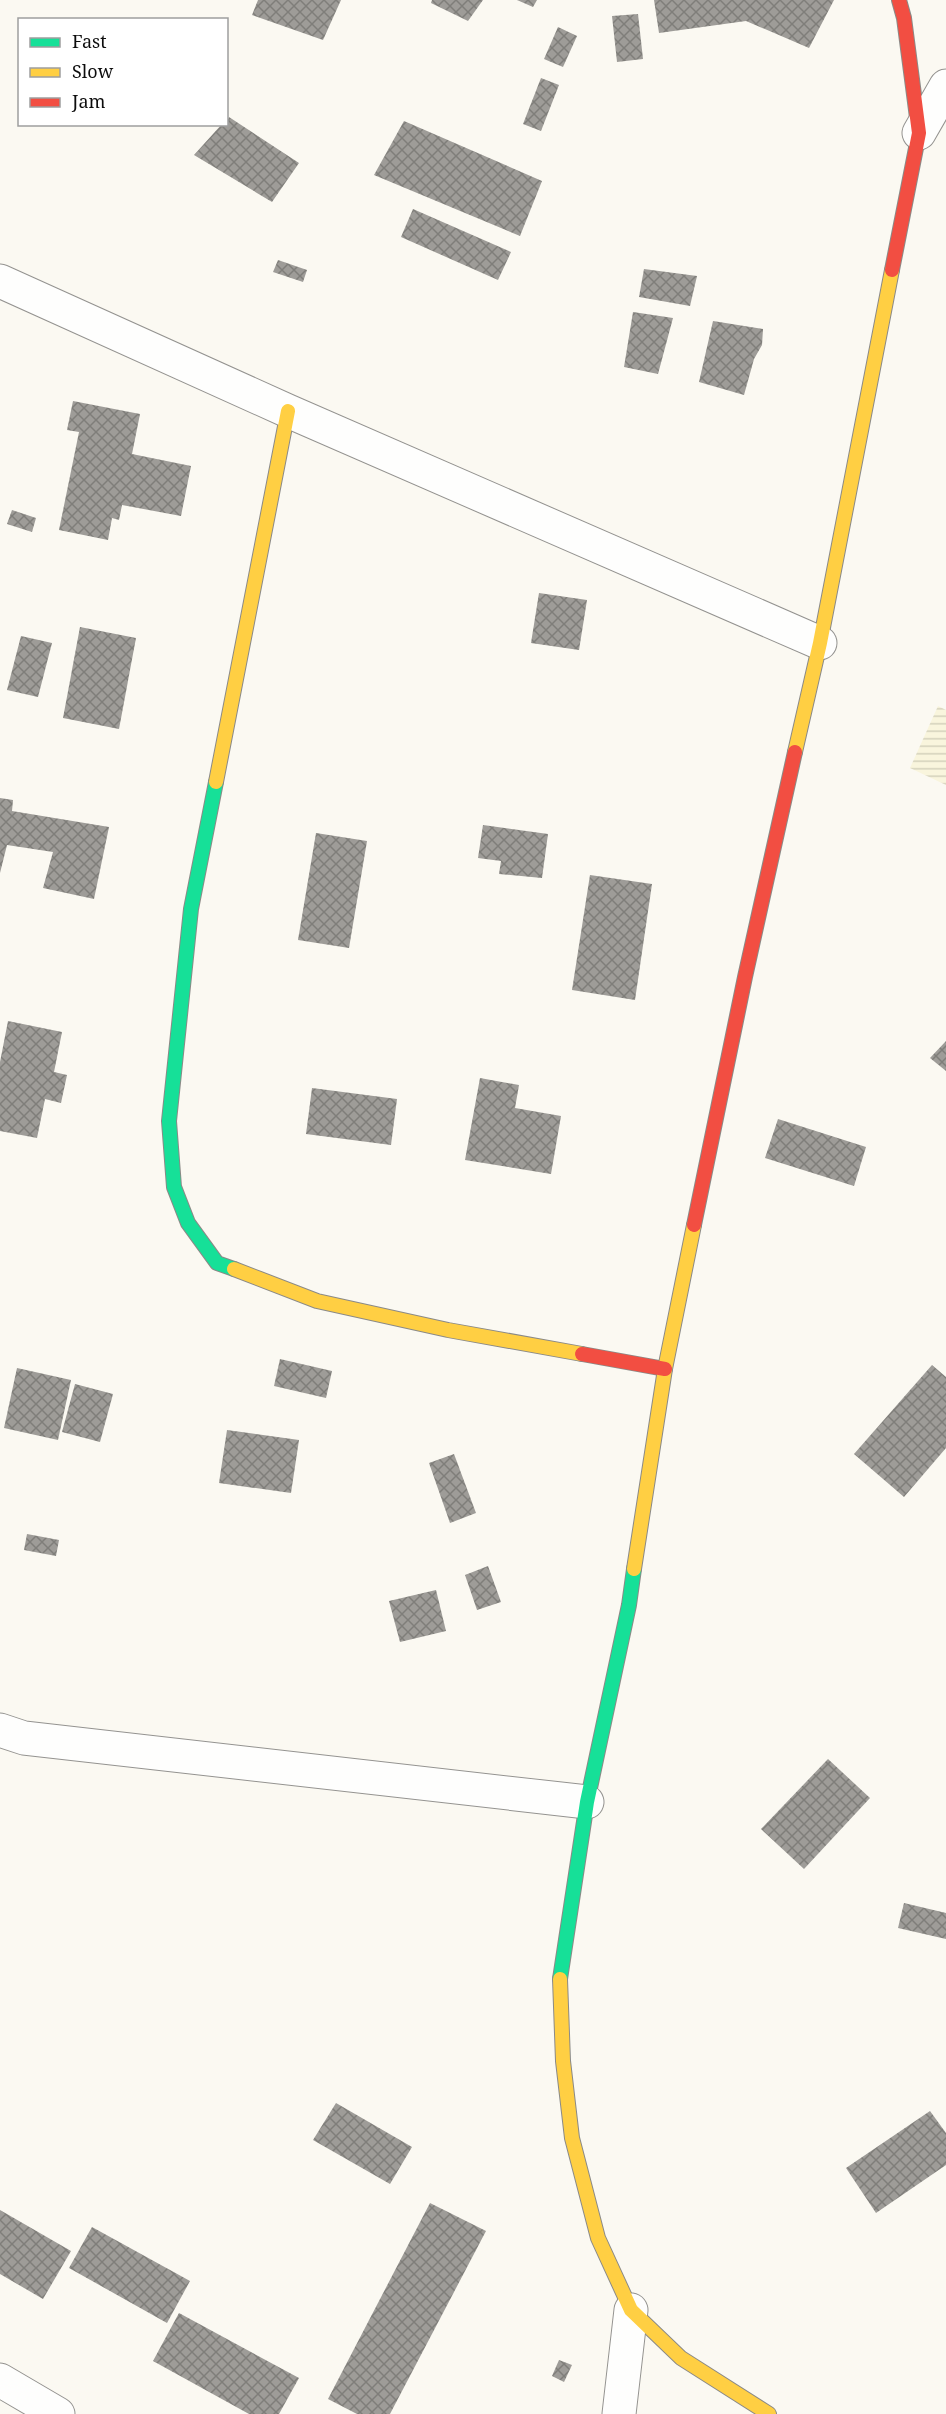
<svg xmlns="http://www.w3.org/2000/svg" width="946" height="2414" font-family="'Noto Serif',serif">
	<defs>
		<pattern id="farmland-rules" width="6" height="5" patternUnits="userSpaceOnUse" patternTransform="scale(1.5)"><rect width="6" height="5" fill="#f9f5dd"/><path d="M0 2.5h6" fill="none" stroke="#d4d1bc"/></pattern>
		<pattern id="building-cross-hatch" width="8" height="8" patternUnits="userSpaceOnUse" patternTransform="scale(1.5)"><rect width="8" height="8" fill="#9e9c98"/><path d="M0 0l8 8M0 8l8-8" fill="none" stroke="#7f7e7a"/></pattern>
	</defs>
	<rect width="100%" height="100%" fill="#fbf9f2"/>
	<polygon fill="url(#farmland-rules)" points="938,706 946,710 946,785 910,768"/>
	<g fill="url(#building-cross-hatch)">
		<polygon points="258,0 341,0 323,40 252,15"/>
		<polygon points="432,0 483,0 468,21 431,3"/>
		<polygon points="517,0 537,0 533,7"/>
		<polygon points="654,0 834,0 809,48 746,21 659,33"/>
		<polygon points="638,14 643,59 617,62 612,16"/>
		<polygon points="558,27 577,36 563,67 544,59"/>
		<polygon points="541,78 559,85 541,131 523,124"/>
		<polygon points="229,117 299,163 272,202 194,155 222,124 226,124"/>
		<polygon points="404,121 542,181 520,236 374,175"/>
		<polygon points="413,209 511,252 498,280 401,237"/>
		<polygon points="278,260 307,270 303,282 273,272"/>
		<polygon points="644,269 697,276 690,306 639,297"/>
		<polygon points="633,312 673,318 658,374 624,367"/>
		<polygon points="713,321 763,329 762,345 754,359 744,395 699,382"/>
		<polygon points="73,401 140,414 132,454 191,466 181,516 122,505 119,520 112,518 108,540 59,530 79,432 67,430"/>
		<polygon points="12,510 36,518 32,532 7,524"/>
		<polygon points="539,593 587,600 579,650 531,643"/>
		<polygon points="80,627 136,638 119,729 63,718"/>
		<polygon points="21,636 52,643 38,697 7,690"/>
		<polygon points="0,798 13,800 12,811 109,827 94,899 43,888 53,852 7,845 0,873"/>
		<polygon points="483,825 548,834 542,878 499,874 501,861 478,858"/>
		<polygon points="316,833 367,841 349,948 298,940"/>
		<polygon points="590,875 652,884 635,1000 572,990"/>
		<polygon points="8,1021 62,1032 54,1072 67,1075 61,1103 45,1099 37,1138 0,1131 0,1062"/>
		<polygon points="946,1041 946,1071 930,1058"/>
		<polygon points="480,1078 519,1085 515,1108 561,1116 551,1174 465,1160"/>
		<polygon points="312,1088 397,1099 391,1145 306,1134"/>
		<polygon points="778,1119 866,1147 854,1186 765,1158"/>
		<polygon points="280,1359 332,1371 326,1398 274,1386"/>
		<polygon points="932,1365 946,1377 946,1448 904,1497 854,1454"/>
		<polygon points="17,1368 71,1380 58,1440 4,1428"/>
		<polygon points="75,1384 113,1394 100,1442 62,1432"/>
		<polygon points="227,1430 299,1440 291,1493 219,1483"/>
		<polygon points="454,1454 476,1513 450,1523 429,1463"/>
		<polygon points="27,1534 59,1540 56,1556 24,1550"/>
		<polygon points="488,1566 501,1602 477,1610 465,1575"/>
		<polygon points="436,1590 446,1631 400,1642 389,1601"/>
		<polygon points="828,1759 870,1798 804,1869 761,1829"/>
		<polygon points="904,1903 946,1913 946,1939 898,1928"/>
		<polygon points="336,2103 412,2147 390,2184 313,2140"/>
		<polygon points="930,2111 946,2133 946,2165 876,2213 846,2168"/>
		<polygon points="430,2203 486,2231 390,2414 357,2414 328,2399"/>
		<polygon points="0,2210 71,2251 43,2299 0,2274"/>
		<polygon points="92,2227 190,2281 167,2323 69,2268"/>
		<polygon points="179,2313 299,2378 279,2414 249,2414 153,2361"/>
		<polygon points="559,2360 572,2365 564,2382 552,2376"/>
	</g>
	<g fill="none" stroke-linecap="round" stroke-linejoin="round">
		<defs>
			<g id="street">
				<polyline points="919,133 946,86"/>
				<polyline points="0,281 288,411 820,643"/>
				<polyline points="0,1730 24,1738 587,1802"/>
				<polyline points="0,2380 58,2414"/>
				<polyline points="619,2414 631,2310"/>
			</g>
			<g id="fast">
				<polyline points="216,782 191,909 169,1121 174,1187 188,1223 217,1263 234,1269"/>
				<polyline points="560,1979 587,1802 629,1605 634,1569"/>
			</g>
			<g id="slow">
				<polyline points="795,752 820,643 892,270"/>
				<polyline points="216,782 288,411"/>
				<polyline points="234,1269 317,1301 448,1330 582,1354"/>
				<polyline points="634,1569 665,1369 694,1225"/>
				<polyline points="560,1979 563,2061 572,2138 598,2238 631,2310 681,2358 769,2414"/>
			</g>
			<g id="jam">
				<polyline points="892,270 919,133 904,18 899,0"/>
				<polyline points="694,1225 745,977 795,752"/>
				<polyline points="582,1354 665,1369"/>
			</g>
		</defs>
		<use href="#street" stroke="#949390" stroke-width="35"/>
		<use href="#fast" stroke="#8b8a87" stroke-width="16"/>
		<use href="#slow" stroke="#8b8a87" stroke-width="16"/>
		<use href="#jam" stroke="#8b8a87" stroke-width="16"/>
		<use href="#street" stroke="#fefefd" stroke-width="33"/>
		<use href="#fast" stroke="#16e098" stroke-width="14"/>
		<use href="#slow" stroke="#ffcf43" stroke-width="14"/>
		<use href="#jam" stroke="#f24e42" stroke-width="14"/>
	</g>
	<rect x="18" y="18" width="210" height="108" fill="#ffffff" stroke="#9e9e9e" stroke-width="1.5"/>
	<rect x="30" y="38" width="30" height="9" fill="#16e098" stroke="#9e9e9e" stroke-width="1.5"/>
	<text x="72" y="48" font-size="18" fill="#0d0d0d">Fast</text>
	<rect x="30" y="68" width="30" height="9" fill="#ffcf43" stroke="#9e9e9e" stroke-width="1.5"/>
	<text x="72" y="78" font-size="18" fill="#0d0d0d">Slow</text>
	<rect x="30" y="98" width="30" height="9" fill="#f24e42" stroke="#9e9e9e" stroke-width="1.5"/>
	<text x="72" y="108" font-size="18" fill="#0d0d0d">Jam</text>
</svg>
